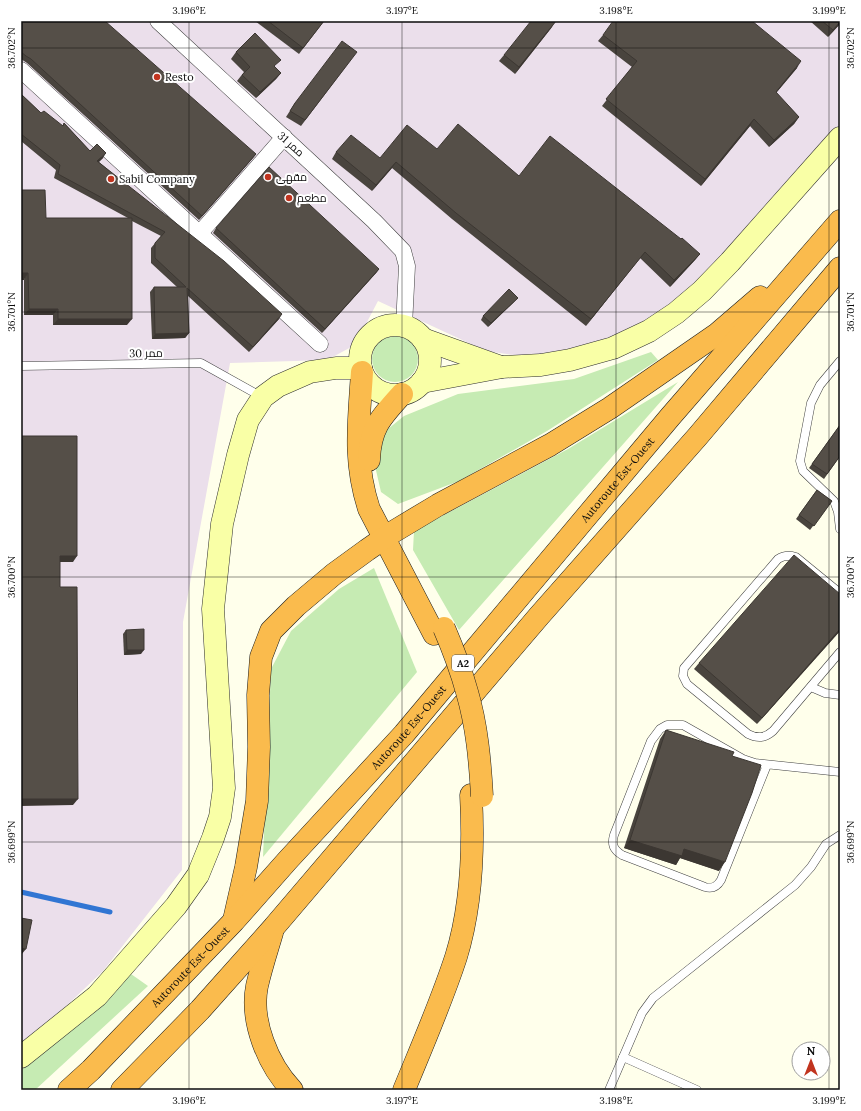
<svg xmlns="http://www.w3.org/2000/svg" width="861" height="1111" font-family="Lora,Cairo,serif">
	<rect width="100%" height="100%" fill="#ffffeb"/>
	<polygon fill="#ebdfeb" points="21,21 840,21 840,126 716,271 649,324 591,347 539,359 486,351 378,301 355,345 327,360 230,363 183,622 182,870 103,971 21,1049"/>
	<g fill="#c6ebb3">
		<circle cx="395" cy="359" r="23"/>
		<polygon points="651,352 658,360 547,431 459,481 398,504 381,492 375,466 383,433 404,416 458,394 574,379"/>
		<polygon points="678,382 459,630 413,550 414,531 568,449"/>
		<polygon points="374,568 417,672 263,857 271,669 291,631 339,589"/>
		<polygon points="131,974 148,986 35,1090 21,1090 21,1070 97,1008"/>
	</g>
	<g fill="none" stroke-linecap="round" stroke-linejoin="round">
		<polyline stroke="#3176d3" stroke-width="5" points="21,892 110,912"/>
		<defs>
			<g id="lane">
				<polyline points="840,361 820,385 811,403 800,461 803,471 834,501 838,512 840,529"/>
				<polyline points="21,366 201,363 262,397"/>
				<path d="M840,593l-44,-36c-7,-2 -12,-2 -18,2l-94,109 -1,8 4,8 61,50c10,5 17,4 25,-3l67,-79"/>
				<polyline points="811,687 825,693 840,695"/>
				<path d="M767,765l-46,115c-4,7 -9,9 -16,7l-83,-32c-8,-5 -11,-10 -8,-20l37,-94 9,-12 7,-4h16l60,34 12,4 85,9"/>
				<polyline points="623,1057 697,1090"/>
				<polyline points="609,1090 642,1013 653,998 795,885 811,867 826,844 840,835"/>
			</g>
			<g id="street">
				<polyline points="158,21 374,221 403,251 407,266 404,326"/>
				<polyline points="21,70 320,344"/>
				<polyline points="200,233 284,137"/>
			</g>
			<g id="secondary">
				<circle cx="395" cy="360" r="35"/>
				<polyline points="423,339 501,367"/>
				<polyline points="422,382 502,367 541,365 570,360 613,348 649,331 676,313 702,291 730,262 840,138"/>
				<polyline points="21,1057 97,996 176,906 198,875 213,838 220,817 224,788 213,609 222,524 238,455 248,420 263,397 278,386 310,372 336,368 361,368"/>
			</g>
			<g id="highway">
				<path d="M362,372c-3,50 -9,88 7,137l65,125"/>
				<path d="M369,460c1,-32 12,-43 33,-66"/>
				<polyline points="234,920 246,867 257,801 259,747 258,695 261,657 271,631 296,606 334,574 367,550 393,532 438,505 550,445 610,408 717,334 760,297"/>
				<path d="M272,933c-5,17 -11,35 -15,53 -7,35 11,79 35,104"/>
				<path id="s1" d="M69,1090l22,-20 143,-149 53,-60 117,-127 266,-317 170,-196"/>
				<polyline points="122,1090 200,1010 274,927 539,616 698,436 840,268"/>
				<path d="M404,1090c18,-44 37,-87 52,-133 16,-52 18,-108 15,-162"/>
			</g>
		</defs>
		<use href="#lane" stroke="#3f3f3f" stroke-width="9"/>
		<use href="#street" stroke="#3f3f3f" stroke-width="17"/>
		<use href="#secondary" stroke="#2e2e2e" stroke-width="23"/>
		<use href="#highway" stroke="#1d1d1d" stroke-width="23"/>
		<use href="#lane" stroke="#fff" stroke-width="8"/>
		<use href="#street" stroke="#fff" stroke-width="16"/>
		<use href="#secondary" stroke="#f9ffa6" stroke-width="22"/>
		<use href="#highway" stroke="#fabb4d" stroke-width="22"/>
		<defs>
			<path id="highway-bridge" d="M444,628c9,21 17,42 23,64 10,34 13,69 15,104"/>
		</defs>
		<use href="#highway-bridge" stroke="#1d1d1d" stroke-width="23" stroke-linecap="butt"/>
		<use href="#highway-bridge" stroke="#fabb4d" stroke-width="22"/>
	</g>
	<g fill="#49443e">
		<polygon points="21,21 256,154 252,159 199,220 27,63 21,59"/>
		<polygon points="255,21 324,21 299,54"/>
		<polygon points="810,21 840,21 840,24 828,37"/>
		<polygon points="552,27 515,74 499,61 504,55"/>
		<polygon points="603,35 797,68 776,93 799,117 794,124 769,147 750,126 701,186 602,106 632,67 598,41"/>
		<polygon points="236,52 275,67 281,73 276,79 256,98 237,81 244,72 231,59"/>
		<polygon points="352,58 301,126 286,117 295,103"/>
		<polygon points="21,94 41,113 62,126 64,123 90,151 103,158 99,162 279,319 249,352 188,296 189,333 185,338 152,339 150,292 154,287 177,287 151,263 151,248 161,236 132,221 127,325 53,325 53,315 24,315 24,280 46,218 128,218 54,178 56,170 21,141"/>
		<polygon points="437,149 519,176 700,254 695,260 670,287 640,258 586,326 452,219 392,168 372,191 332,159 336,152 380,158"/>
		<polygon points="216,228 379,269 376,273 322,333 213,233"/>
		<polygon points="515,301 488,327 481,320 483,316"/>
		<polygon points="840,425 840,456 824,479 809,468"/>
		<polygon points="817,490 832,501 810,530 796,519"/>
		<polygon points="840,594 840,631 757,724 694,669 699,663"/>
		<polygon points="126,630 141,654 124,655 123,634"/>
		<polygon points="666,730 732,756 719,871 680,858 676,865 624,848 660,739"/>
	</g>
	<g fill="#3c3732">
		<polygon points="556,21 552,27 515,74 519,67"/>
		<polygon points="840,22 840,24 828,37 833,30"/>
		<polygon points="801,61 797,68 771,99 776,92"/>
		<polygon points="281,73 276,79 256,98 260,92"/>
		<polygon points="799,117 794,124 769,147 774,140"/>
		<polygon points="754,119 750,126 701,186 705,179"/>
		<polygon points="106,153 103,158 94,166 97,161"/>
		<polygon points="256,154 252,159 199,220 202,216"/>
		<polygon points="396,162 392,168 372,191 376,185"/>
		<polygon points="645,252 640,258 586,326 591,319"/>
		<polygon points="700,254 695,260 670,287 674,280"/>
		<polygon points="379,269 376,273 322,333 325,329"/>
		<polygon points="21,273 28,273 24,280 21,280"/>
		<polygon points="518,298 515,301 488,327 491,323"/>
		<polygon points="29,309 58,309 53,315 24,315"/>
		<polygon points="282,314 279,319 249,352 253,347"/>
		<polygon points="58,319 132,319 127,325 53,325"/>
		<polygon points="189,333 185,338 152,339 155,334"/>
		<polygon points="60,556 77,556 73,562 56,562"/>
		<polygon points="840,629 840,631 757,724 762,718"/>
		<polygon points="127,650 144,650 141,654 124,655"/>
		<polygon points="21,799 78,799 73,805 21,806"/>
		<polygon points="630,840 684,849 725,862 719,871 680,858 676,865 624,848"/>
		<polygon points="21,948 26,949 21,955"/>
	</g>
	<g fill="#554f48" stroke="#3c3732">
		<polygon points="21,21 105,21 256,154 202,216 31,59 26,56 21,52"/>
		<polygon points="268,21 324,21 303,48"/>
		<polygon points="531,21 556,21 519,67 504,55"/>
		<polygon points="613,21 752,21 801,61 776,92 799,117 774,140 754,119 705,179 606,99 637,61 603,35"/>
		<polygon points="822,21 840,21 840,22 833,30"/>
		<polygon points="255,33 281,60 274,66 281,73 260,92 242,75 250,67 236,52"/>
		<polygon points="342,41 357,52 305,120 290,111 295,103"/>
		<polygon points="21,94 41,113 44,111 63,126 64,123 90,151 97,144 106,153 97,161 224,261 282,314 253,347 187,288 189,333 155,334 154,287 186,287 155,258 155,243 165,232 58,174 60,165 21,134"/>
		<polygon points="458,124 519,176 550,136 681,239 682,238 700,254 674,280 645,252 591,319 456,213 396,162 376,185 336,152 351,135 380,158 407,125 437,149"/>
		<polygon points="269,167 379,269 325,329 216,228"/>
		<polygon points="21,190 45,190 46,218 132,218 132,319 58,319 58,309 29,309 28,273 21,273"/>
		<polygon points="509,289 518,298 491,323 483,316"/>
		<polygon points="840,425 840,456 827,474 812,464"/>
		<polygon points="21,436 77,436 77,556 60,556 60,587 77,587 78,799 21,799"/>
		<polygon points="817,490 832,501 814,526 799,515"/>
		<polygon points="794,555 840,594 840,629 762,718 699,663"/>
		<polygon points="144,629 144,650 127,650 126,630"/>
		<polygon points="666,730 734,752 732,756 761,765 752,793 725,862 684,849 682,856 630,840"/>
		<polygon points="21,918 32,920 26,949 21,948"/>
	</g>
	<path fill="none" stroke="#0c0c0c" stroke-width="1" stroke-opacity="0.45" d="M189,21v1069M402,21v1069M616,21v1069M829,21v1069M21,48h819M21,312h819M21,577h819M21,842h819"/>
	<g fill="#c1341f" stroke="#fff" stroke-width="1.5">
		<circle cx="157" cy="77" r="4"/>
		<circle cx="268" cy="177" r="4"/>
		<circle cx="111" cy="179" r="4"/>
		<circle cx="289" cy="198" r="4"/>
	</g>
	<g text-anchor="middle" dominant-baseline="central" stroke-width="4" stroke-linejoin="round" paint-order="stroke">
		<rect fill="#fff" stroke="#555" stroke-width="1" x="452" y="655" width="22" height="16" rx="3"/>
		<g font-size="10" font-weight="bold" fill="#0c0c0c">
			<text x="463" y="663">A2</text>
		</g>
		<g font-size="11" fill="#0c0c0c" stroke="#fff" text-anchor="start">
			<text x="165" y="77">Resto</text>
			<text x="276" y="177">مقهى</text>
			<text x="119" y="179">Sabil Company</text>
			<text x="297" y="198">مطعم</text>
		</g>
		<g font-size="11" fill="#0c0c0c" stroke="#fff">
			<text transform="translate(291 144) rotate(42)">ممر 31</text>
			<text transform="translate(146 353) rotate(-1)">ممر 30</text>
			<text stroke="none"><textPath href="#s1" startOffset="821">Autoroute Est-Ouest</textPath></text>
			<text stroke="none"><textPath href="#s1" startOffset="497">Autoroute Est-Ouest</textPath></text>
			<text stroke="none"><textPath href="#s1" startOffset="173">Autoroute Est-Ouest</textPath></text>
		</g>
	</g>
	<rect width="861" height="1111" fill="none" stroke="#ffffff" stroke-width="44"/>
	<g transform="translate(811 1061)"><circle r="19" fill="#ffffff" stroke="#9e9e9e"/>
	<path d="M0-3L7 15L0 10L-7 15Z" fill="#c1341f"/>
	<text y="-6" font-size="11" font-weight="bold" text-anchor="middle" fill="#0c0c0c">N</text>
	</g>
	<rect x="22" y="22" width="817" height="1067" fill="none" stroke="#0c0c0c" stroke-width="1.5"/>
	<g font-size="10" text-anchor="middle" fill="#0c0c0c">
		<text x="189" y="14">3.196°E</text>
		<text x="402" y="14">3.197°E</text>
		<text x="616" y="14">3.198°E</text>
		<text x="829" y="14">3.199°E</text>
		<text transform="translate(11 48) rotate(-90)" y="4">36.702°N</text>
		<text transform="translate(850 48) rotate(-90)" y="4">36.702°N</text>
		<text transform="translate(11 312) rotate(-90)" y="4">36.701°N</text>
		<text transform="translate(850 312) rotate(-90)" y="4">36.701°N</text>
		<text transform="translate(11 577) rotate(-90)" y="4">36.700°N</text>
		<text transform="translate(850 577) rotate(-90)" y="4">36.700°N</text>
		<text transform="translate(11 842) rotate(-90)" y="4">36.699°N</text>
		<text transform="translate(850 842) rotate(-90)" y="4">36.699°N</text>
		<text x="189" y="1104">3.196°E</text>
		<text x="402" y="1104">3.197°E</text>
		<text x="616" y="1104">3.198°E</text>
		<text x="829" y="1104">3.199°E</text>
	</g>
</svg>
